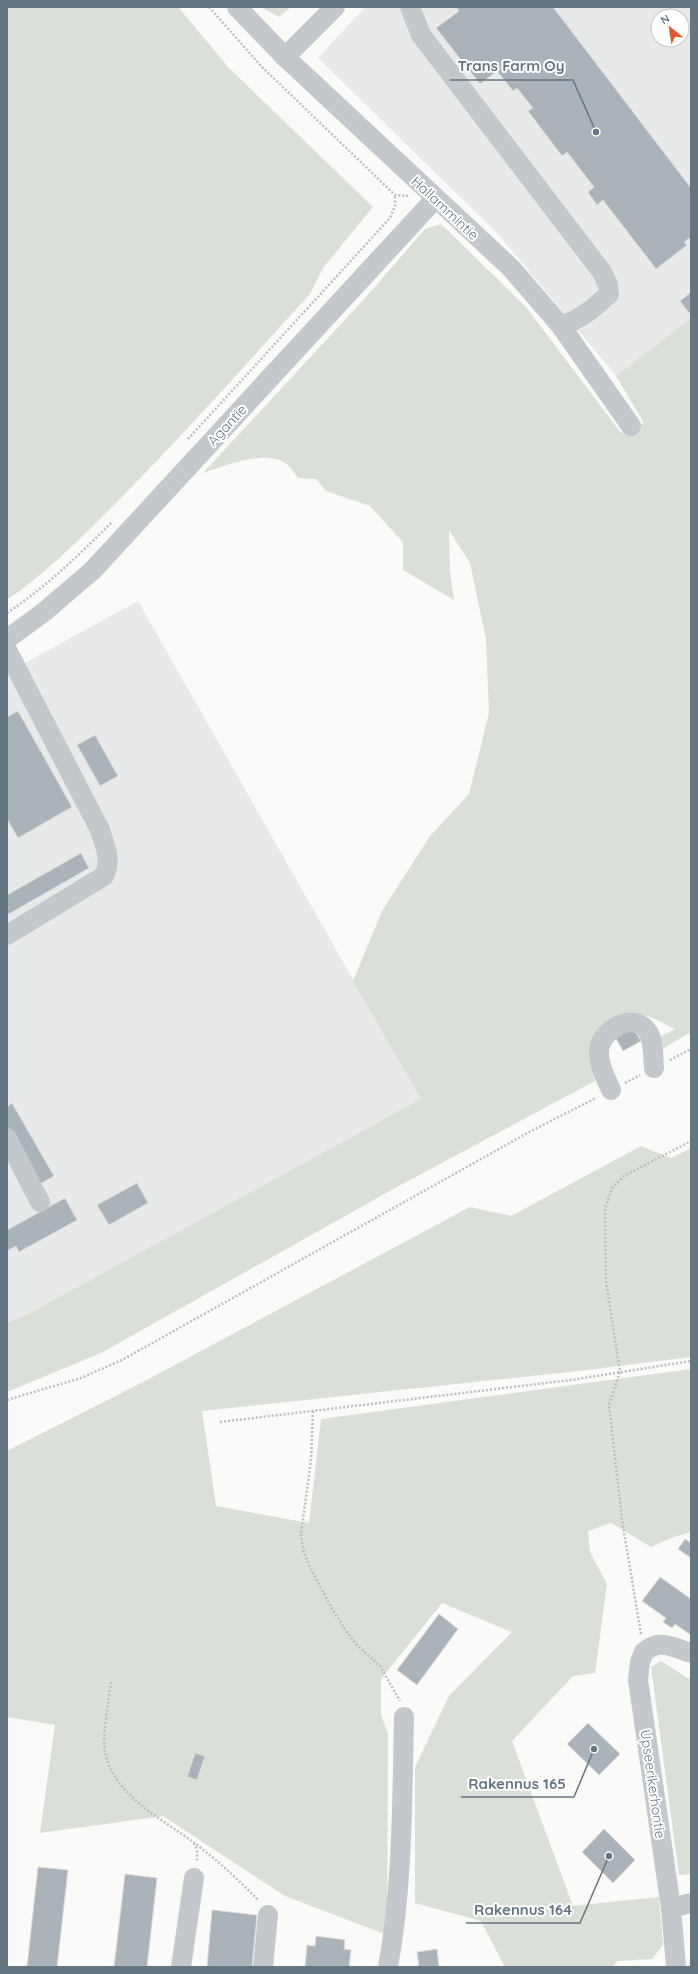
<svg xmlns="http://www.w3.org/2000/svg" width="698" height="1974" font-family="Quicksand,sans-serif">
	<rect width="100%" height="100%" fill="#fafaf8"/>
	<g fill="#e8e9e9" fill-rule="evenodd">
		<path d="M365,7h326v311l-75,58 -118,-142 -180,-176zM658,16h24v24h-24z"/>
		<polygon points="138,601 421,1099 28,1314 7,1323 7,673"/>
	</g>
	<g fill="#dadfd7">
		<path d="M7,7h171l51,61 144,139 -50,61 -13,26c-62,68 -123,137 -188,203 -36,36 -73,74 -115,103z"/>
		<polygon points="261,7 291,7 279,17"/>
		<path d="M441,224l85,83 95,126 23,-10 -28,-47 75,-58v714l-32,19 -1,-13 17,-9c-10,-4 -21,-12 -32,-14 -25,-4 -54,15 -54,42 0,7 4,16 6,24l-200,107 -294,165 -94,39v-69l21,-9 393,-215 -68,-118 29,-70 48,-75 39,-42 20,-81 -3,-74 -16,-76 -21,-33 1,43 4,27 -51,-30v-28l-33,-36 -44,-15 -10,-12 -18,-1c-3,-4 -6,-9 -9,-12 -19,-19 -64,0 -86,7l163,-176 59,-68z"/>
		<polygon points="641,1146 671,1158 691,1148 691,1357 570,1372 202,1411 216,1506 309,1523 321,1419 691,1369 691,1532 671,1538 651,1547 611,1523 588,1531 590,1552 607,1584 595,1673 573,1676 512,1741 573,1906 659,1897 663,1945 652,1959 617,1961 613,1967 505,1967 481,1921 415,1903 415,1767 449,1696 512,1632 442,1603 381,1679 381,1715 388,1734 387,1935 285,1896 163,1816 40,1833 55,1725 7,1717 7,1451 143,1382 470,1207 511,1216"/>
		<polygon points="661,1661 691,1680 691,1874 679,1875 651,1667"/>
	</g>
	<g fill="#aab3b9" stroke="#dcdcda">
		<polygon points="456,7 553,7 691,188 691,237 684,242 687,245 656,269 603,200 597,205 588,192 594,187 567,152 562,156 528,111 533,108 517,88 513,91 497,71 480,84 436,28 459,11"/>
		<polygon points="691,292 691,312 689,313 680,301"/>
		<polygon points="18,711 72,807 18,838 7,819 7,717"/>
		<polygon points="95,735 118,776 100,786 77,745"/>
		<polygon points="81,853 89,868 7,915 7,895"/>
		<polygon points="631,1025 641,1041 623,1051 614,1035"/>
		<polygon points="12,1103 54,1176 40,1184 7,1127 7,1107"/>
		<polygon points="137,1183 148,1203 109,1225 97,1205"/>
		<polygon points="65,1198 77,1220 19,1252 16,1246 7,1251 7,1230"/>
		<polygon points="685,1539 691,1543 691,1558 678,1549"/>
		<polygon points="660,1577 691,1599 691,1635 675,1624 672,1628 663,1622 666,1618 642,1601"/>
		<polygon points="439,1614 458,1629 417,1685 397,1670"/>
		<polygon points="588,1723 620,1754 599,1775 567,1744"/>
		<polygon points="195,1753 205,1756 197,1780 187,1777"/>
		<polygon points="604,1829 635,1860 613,1883 582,1852"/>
		<polygon points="38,1867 68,1870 57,1967 27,1967"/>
		<polygon points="125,1874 157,1878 147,1967 114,1967"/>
		<polygon points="212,1910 257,1915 252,1967 207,1967"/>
		<polygon points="316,1936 345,1940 344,1949 351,1950 349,1967 305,1967 307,1945 315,1946"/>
		<polygon points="437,1949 439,1967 419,1967 417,1952"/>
	</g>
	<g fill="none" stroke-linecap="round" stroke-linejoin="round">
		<g stroke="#bbbfc2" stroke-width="2.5" stroke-dasharray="2 2" stroke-linecap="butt">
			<polyline points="209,7 261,66 395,195 408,196"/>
			<polyline points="188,439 390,218 395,206 395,195"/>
			<path d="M7,613c39,-26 72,-58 105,-91"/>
			<polyline points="670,1060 691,1049"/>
			<polyline points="625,1083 640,1075"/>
			<polyline points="7,1400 81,1378 122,1360 531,1131 596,1098"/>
			<polyline points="313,1411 311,1460 301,1534 303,1549 308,1563 331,1607 344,1628 356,1644 380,1666 400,1701"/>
			<polyline points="220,1422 571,1380 691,1361"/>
			<polyline points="641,1634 622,1520 609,1405 620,1371 606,1282 605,1209 612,1188 624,1176 691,1141"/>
			<path d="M111,1682c-2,17 -9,54 -6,70 9,44 56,66 88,90 23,17 46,38 66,59"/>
			<polyline points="194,1843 197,1850 197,1861"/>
		</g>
		<g stroke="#c3c8cc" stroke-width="20">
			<polyline points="237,7 285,57 511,268 561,326 631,426"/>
			<path d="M410,7l11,28 181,237 6,13 1,9c-15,14 -28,25 -48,32"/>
			<polyline points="285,57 335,7"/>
			<polyline points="7,639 44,612 93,570 435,199"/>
			<path d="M7,650l93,180c5,16 12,30 4,46l-97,59"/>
			<path d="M611,1090c-5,-12 -13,-25 -12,-38 0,-22 35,-42 49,-20 6,9 5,25 6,36"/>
			<polyline points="7,1138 40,1202"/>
			<polyline points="671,1908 691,1903"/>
			<polyline points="181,1967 194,1878"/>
			<polyline points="263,1967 268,1915"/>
			<path d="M388,1967c15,-82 14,-166 16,-250"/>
			<path d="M676,1967l-5,-59 -33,-228 2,-18 4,-10c16,-14 30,-4 47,1"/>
		</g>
	</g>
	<g text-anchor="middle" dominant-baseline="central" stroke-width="4" stroke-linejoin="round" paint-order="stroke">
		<g font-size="14" fill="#657683" stroke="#fff">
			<text transform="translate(445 208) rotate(43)">Hallammintie</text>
			<text transform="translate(227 425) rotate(-47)">Agantie</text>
			<text transform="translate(653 1784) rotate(82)">Upseerikerhontie</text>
		</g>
	</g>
	<path fill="none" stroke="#657683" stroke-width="1.5" d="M596 132L573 80H450M594 1749L574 1797H461M609 1856L580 1923H466"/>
	<g fill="#657683" stroke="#fff" stroke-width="1.5">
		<circle cx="596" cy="132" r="4"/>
		<circle cx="594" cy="1749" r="4"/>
		<circle cx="609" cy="1856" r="4"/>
	</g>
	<g font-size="15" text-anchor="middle" font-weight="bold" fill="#657683" stroke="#fff" stroke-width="4" stroke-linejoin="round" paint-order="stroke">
		<text x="511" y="71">Trans Farm Oy</text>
		<text x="517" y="1789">Rakennus 165</text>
		<text x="523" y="1915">Rakennus 164</text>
	</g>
	<rect width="698" height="1974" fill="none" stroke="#657683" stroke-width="16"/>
	<g transform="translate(670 28) rotate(330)"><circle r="19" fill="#ffffff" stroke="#c1c8cd"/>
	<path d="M0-3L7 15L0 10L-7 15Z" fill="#e4572e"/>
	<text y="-6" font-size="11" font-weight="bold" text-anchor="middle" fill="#657683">N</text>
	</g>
</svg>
